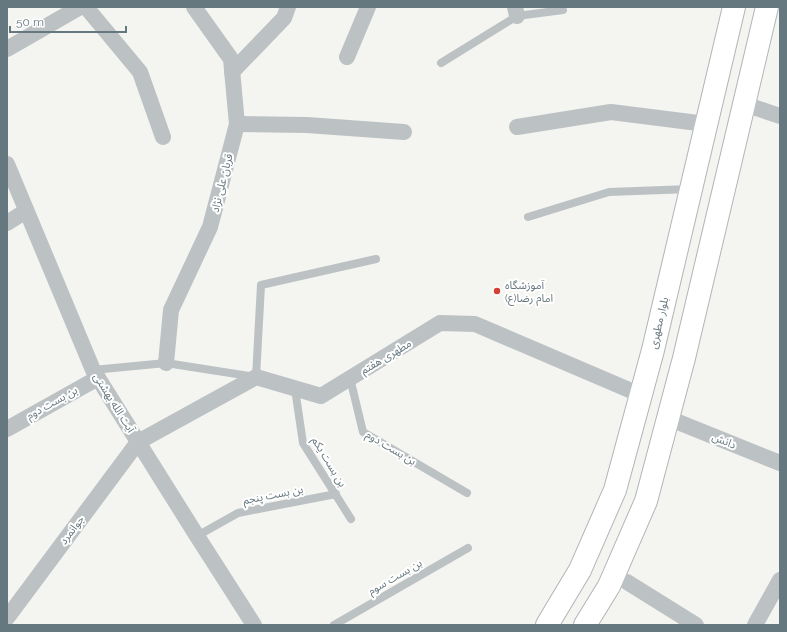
<svg xmlns="http://www.w3.org/2000/svg" width="787" height="632" font-family="Raleway,'Noto Sans Arabic',sans-serif">
	<rect width="100%" height="100%" fill="#f4f4f1"/>
	<g fill="none" stroke-linecap="round" stroke-linejoin="round">
		<defs>
			<g id="primary">
				<polyline points="547,625 580,570 615,490 653,350 734,7"/>
				<polyline points="585,625 609,586 646,501 684,358 767,7"/>
			</g>
		</defs>
		<use href="#primary" stroke="#b0b5b7" stroke-width="24"/>
		<g stroke="#bcc1c3" stroke-width="8">
			<polyline points="441,63 517,16 563,10"/>
			<polyline points="528,217 609,192 690,189"/>
			<polyline points="93,370 166,363 256,377 261,285 376,259"/>
			<polyline points="350,378 363,432 467,493"/>
			<polyline points="295,389 303,443 351,519"/>
			<polyline points="197,536 238,513 336,494"/>
			<polyline points="334,625 468,548"/>
		</g>
		<g stroke="#bcc1c3" stroke-width="16">
			<polyline points="86,7 140,72 163,137"/>
			<polyline points="515,7 517,16"/>
			<polyline points="7,49 80,7"/>
			<polyline points="347,57 368,7"/>
			<polyline points="232,72 284,18 288,7"/>
			<polyline points="744,104 780,116"/>
			<polyline points="237,124 307,125 404,132"/>
			<polyline points="517,127 611,112 706,124"/>
			<polyline points="7,164 93,370 197,536 254,625"/>
			<polyline points="7,223 26,211"/>
			<polyline points="166,363 171,310 210,227 237,124 231,59 194,7"/>
			<polyline points="668,418 780,463"/>
			<polyline points="7,429 98,378"/>
			<polyline points="627,582 696,625"/>
			<polyline points="7,618 138,442 256,377 321,396 440,323 475,324 641,395"/>
			<polyline points="755,625 780,580"/>
		</g>
		<use href="#primary" stroke="#fff" stroke-width="22"/>
	</g>
	<circle fill="#d24133" stroke="#fff" stroke-width="1.5" cx="497" cy="291" r="4"/>
	<g text-anchor="middle" dominant-baseline="central" stroke-width="4" stroke-linejoin="round" paint-order="stroke">
		<g font-size="11" fill="#66787f" stroke="#fff">
			<text transform="translate(222 183) rotate(-76)">قربان علی نژاد</text>
			<text transform="translate(659 323) rotate(-77)">بلوار مطهری</text>
			<text transform="translate(386 357) rotate(-31)">مطهری هفتم</text>
			<text transform="translate(52 403) rotate(-29)">بن بست دوم</text>
			<text transform="translate(114 403) rotate(58)">آیت الله بهشتی</text>
			<text transform="translate(724 441) rotate(22)">دانش</text>
			<text transform="translate(391 448) rotate(31)">بن بست دوم</text>
			<text transform="translate(329 462) rotate(59)">بن بست یکم</text>
			<text transform="translate(273 495) rotate(-11)">بن بست پنجم</text>
			<text transform="translate(72 530) rotate(-53)">جوانمرد</text>
			<text transform="translate(395 577) rotate(-30)">بن بست سوم</text>
		</g>
		<g font-size="11" fill="#66787f" stroke="#fff" text-anchor="start">
			<text x="505" y="285">آموزشگاه<tspan x="505" dy="13">امام رضا(ع)</tspan></text>
		</g>
	</g>
	<rect width="787" height="632" fill="none" stroke="#66787f" stroke-width="16"/>
	<path d="M10 26v6h116v-6" fill="none" stroke="#66787f" stroke-width="2"/>
	<text x="16" y="26" font-size="12" fill="#66787f" stroke="#ffffff" stroke-width="3" paint-order="stroke">50 m</text>
</svg>
